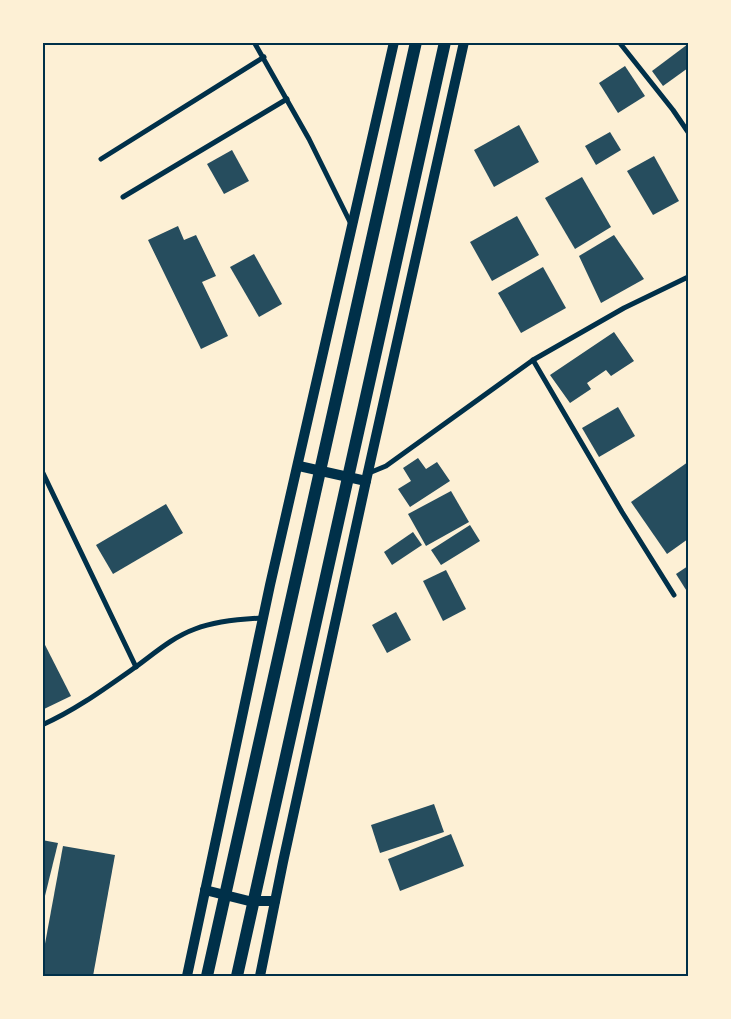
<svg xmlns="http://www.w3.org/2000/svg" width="731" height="1019" font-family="'Open Sans',sans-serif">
	<rect width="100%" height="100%" fill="#fdf0d5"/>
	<g fill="#264d5e">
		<polygon points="688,44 688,68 663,86 652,71"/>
		<polygon points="625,66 645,96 618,113 599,83"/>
		<polygon points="519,125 539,162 494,187 474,150"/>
		<polygon points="610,132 621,150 596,165 585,146"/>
		<polygon points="232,150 249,181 224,194 207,164"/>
		<polygon points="654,156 679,201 653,215 627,171"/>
		<polygon points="582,177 611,227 575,249 545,198"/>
		<polygon points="517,216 539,255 492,281 470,242"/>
		<polygon points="178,226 184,240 196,235 216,276 202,282 228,336 201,349 148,240"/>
		<polygon points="614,235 644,279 601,303 579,256"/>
		<polygon points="254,254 282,304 259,317 230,267"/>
		<polygon points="543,267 566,308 521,333 498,293"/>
		<polygon points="614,332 634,361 611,376 606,370 587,383 591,389 570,403 550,375"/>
		<polygon points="618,407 635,436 599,457 582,428"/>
		<polygon points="418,458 426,469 437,462 450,481 410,507 398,489 411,481 403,468"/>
		<polygon points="688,462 688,539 667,554 631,502"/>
		<polygon points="451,491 469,522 426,546 408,514"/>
		<polygon points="166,504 183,533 113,574 96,545"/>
		<polygon points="470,525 480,541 441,565 431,550"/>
		<polygon points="413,532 422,545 392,565 384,552"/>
		<polygon points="688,566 688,593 676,574"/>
		<polygon points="446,570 466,609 443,621 423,581"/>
		<polygon points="396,612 411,640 387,653 372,625"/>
		<polygon points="42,639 71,696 42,710"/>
		<polygon points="434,804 444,832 380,853 371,825"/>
		<polygon points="451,834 464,866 400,891 388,859"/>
		<polygon points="42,840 58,843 43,904 42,904"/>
		<polygon points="63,846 115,855 93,976 42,976 42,960"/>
	</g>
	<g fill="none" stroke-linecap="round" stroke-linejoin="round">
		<g stroke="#003049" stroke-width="5">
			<polyline points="254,42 309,139 351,224"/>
			<polyline points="619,42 673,110 688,132"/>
			<polyline points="101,159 264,57"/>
			<polyline points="123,197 287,99"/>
			<polyline points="533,360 622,512 674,595"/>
			<polyline points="42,471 136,667"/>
			<polyline points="369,473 386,466 533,360 624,308 688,277"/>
			<path d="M42,725c34,-15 65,-38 95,-59 19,-14 36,-29 58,-37 21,-8 45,-10 68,-11"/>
		</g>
		<g stroke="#003049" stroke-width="10">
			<polyline points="299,466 366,481"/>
			<polyline points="205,890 249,901 275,901"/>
			<polyline points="187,976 270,585 394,42"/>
			<polyline points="260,976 283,862 366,481 464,42"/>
		</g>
		<g stroke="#003049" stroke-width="12">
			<polyline points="207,976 416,42"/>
			<polyline points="237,976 445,42"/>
		</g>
	</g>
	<rect width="731" height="1019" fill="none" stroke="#fdf0d5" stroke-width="88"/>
	<rect x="44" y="44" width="643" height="931" fill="none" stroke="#003049" stroke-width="2"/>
</svg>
